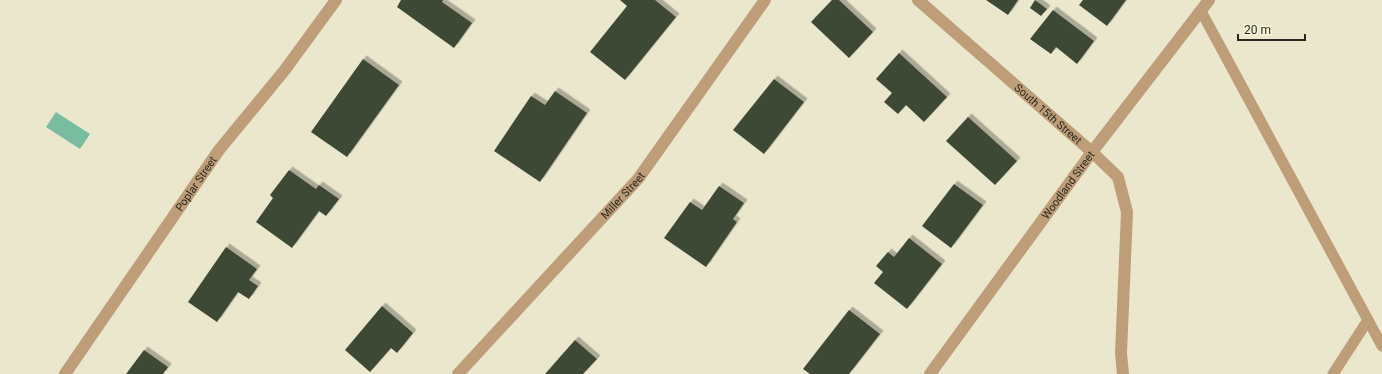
<svg xmlns="http://www.w3.org/2000/svg" width="1382" height="374" font-family="Roboto,sans-serif">
	<defs>
		<filter id="shadow"><feDropShadow dx="3.5" dy="-3.5" stdDeviation="0" flood-color="#0004"/></filter>
	</defs>
	<rect width="100%" height="100%" fill="#eae7cd"/>
	<polygon fill="#7abca0" points="56,112 90,134 80,149 46,127"/>
	<g fill="#3d4936" filter="url(#shadow)">
		<polygon points="401,0 443,0 442,2 472,23 454,48 397,7"/>
		<polygon points="620,0 655,0 676,17 625,80 590,52 627,6"/>
		<polygon points="832,0 839,0 873,32 849,58 811,22"/>
		<polygon points="986,0 1018,0 1008,15"/>
		<polygon points="1035,0 1047,9 1041,16 1030,8"/>
		<polygon points="1083,0 1126,0 1107,26 1079,5"/>
		<polygon points="1053,10 1094,41 1077,64 1056,47 1051,54 1030,39"/>
		<polygon points="899,53 947,97 924,122 906,105 898,114 884,102 892,93 876,79"/>
		<polygon points="363,59 399,85 347,157 311,132"/>
		<polygon points="774,79 804,102 764,154 733,130"/>
		<polygon points="555,91 587,113 540,182 494,151 531,96 545,105"/>
		<polygon points="968,117 1017,161 995,185 946,141"/>
		<polygon points="289,170 316,189 319,185 339,199 326,216 319,211 292,248 256,222 273,198 270,195"/>
		<polygon points="954,184 983,205 951,248 922,226"/>
		<polygon points="719,186 744,203 733,219 737,222 706,267 664,238 690,202 702,210"/>
		<polygon points="909,238 942,264 907,309 874,283 883,272 876,266 888,252 894,257"/>
		<polygon points="226,247 257,269 249,280 258,286 249,299 238,292 217,322 188,302"/>
		<polygon points="382,306 413,333 397,353 391,348 370,372 345,350"/>
		<polygon points="849,310 880,334 849,374 810,374 803,369"/>
		<polygon points="575,340 597,359 583,374 545,374"/>
		<polygon points="144,350 168,367 163,374 126,374"/>
	</g>
	<g fill="none" stroke-linecap="round" stroke-linejoin="round">
		<g stroke="#be9e79" stroke-width="11">
			<polyline points="1201,11 1382,346"/>
			<polyline points="1333,374 1368,320"/>
		</g>
		<g stroke="#be9e79" stroke-width="12">
			<path id="s1" d="M918,0l174,152 26,25 9,35 -6,141 2,21"/>
			<path id="s2" d="M65,374l154,-224 65,-79 52,-71"/>
			<path id="s3" d="M458,374l180,-195 127,-179"/>
			<path id="s4" d="M930,374l162,-222 117,-152"/>
		</g>
	</g>
	<g text-anchor="middle" dominant-baseline="central" stroke-width="4" stroke-linejoin="round" paint-order="stroke">
		<g font-size="11" fill="#28271d" stroke="#f7f5da">
			<text stroke="none"><textPath href="#s1" startOffset="173">South 15th Street</textPath></text>
			<text stroke="none"><textPath href="#s2" startOffset="231">Poplar Street</textPath></text>
			<text stroke="none"><textPath href="#s4" startOffset="234">Woodland Street</textPath></text>
			<text stroke="none"><textPath href="#s3" startOffset="243">Miller Street</textPath></text>
		</g>
	</g>
	<path d="M1238 34v6h67v-6" fill="none" stroke="#28271d" stroke-width="2"/>
	<text x="1244" y="34" font-size="12" fill="#28271d" stroke="#f7f5da" stroke-width="3" paint-order="stroke">20 m</text>
</svg>
